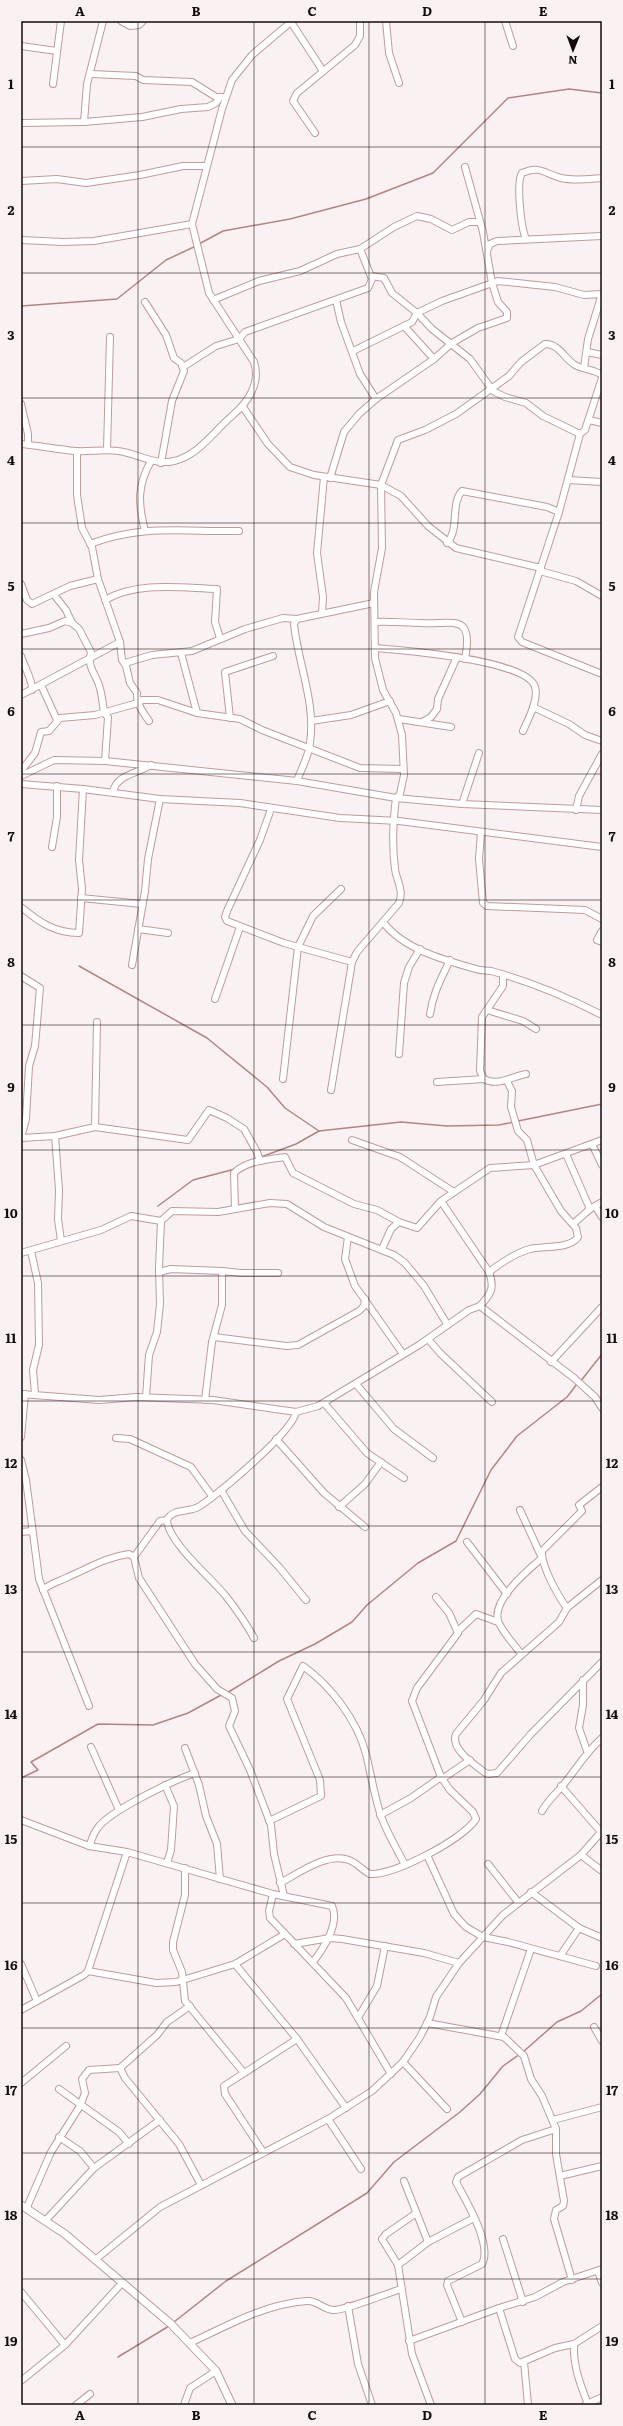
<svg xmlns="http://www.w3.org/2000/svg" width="623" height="2426" font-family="Literata,serif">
	<rect width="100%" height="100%" fill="#faf2f2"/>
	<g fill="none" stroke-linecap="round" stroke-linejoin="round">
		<g stroke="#b48484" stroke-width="1.5">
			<polyline points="199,244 223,231 290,219 366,199 433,173 508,98 569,89 602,93"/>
			<polyline points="21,306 117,299 166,260 196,246"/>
			<polyline points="79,966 207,1038 267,1087 285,1108 319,1131"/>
			<polyline points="518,1121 602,1104"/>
			<polyline points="261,1157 296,1144 319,1131 401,1122 447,1126 499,1125 514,1122"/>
			<polyline points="158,1206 193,1180 235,1169"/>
			<polyline points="580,1382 602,1354"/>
			<polyline points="227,1693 279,1661 315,1644 352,1622 367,1605 418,1563 456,1541 491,1470 517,1436 567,1397 577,1384"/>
			<polyline points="21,1778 38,1770 31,1762 98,1724 153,1725 188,1713 223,1694"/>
			<polyline points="523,2052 557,2022 581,2011 602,1994"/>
			<polyline points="174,2322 226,2281 367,2193 394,2162 460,2112 480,2094 503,2066 520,2054"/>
			<polyline points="118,2357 169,2326"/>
		</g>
		<defs>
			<g id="minor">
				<polyline points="121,21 130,26 139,25 143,21"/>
				<polyline points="386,21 389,53 399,83"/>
				<polyline points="505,21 513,46"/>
				<polyline points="291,22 323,71"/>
				<polyline points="21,46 57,51"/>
				<polyline points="91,74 136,76 143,80 192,82 216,97 222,97"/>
				<polyline points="53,84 61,21"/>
				<polyline points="84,122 87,84 103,21"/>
				<polyline points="21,123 84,122 142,117 181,109 208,107 216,103 220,97"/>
				<polyline points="315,133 293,101 297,93 355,45 360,36 360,21"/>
				<polyline points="21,181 57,179 86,183 140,175 183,166 206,166"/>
				<path d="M526,239c-5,-11 -10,-57 -4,-66 20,-8 22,1 39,5 13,3 28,1 41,0"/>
				<polyline points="21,240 63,242 94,241 192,224"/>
				<polyline points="487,251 490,244 497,241 602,236"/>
				<polyline points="213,300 259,281 300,271 337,254 360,249 394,227 417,216 431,219 452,230 469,222 480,222"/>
				<polyline points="336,300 341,322 360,374 376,399"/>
				<polyline points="145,302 166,335 174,358 181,363 184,371 172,401 161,463"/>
				<polyline points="404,326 434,359"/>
				<polyline points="353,351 412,322 417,313 392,293 384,278 371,276"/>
				<polyline points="587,352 602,355"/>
				<polyline points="183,367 216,346 239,339 245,332 368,288 372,279 360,249"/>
				<polyline points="602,378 585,430 580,434 559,512 518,637 522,642 602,674"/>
				<polyline points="21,404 28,434 28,444"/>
				<polyline points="243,407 268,444 290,467 314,475 381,485 401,496 428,526 456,548 541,568"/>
				<polyline points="589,420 602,423"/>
				<polyline points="580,434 543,416 526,403 505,397 493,391 470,359 432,329 417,313 442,301 498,281 555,287 584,295 602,294 588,339 584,368"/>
				<path d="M21,444c18,2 36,5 54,7 15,1 29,-2 43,0 19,2 36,15 56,10 24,-5 41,-31 59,-46 15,-13 28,-32 21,-53l-45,-69 -17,-69 30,-115 10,-29 20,-25 40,-34"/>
				<polyline points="107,450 110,337"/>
				<path d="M77,451v44l5,33 10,19 6,32 22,63 2,18 4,6 4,17 7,10c-1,11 6,19 12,28"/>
				<polyline points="330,478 344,432 359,414 376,399 434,359 452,343 478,328 507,318 507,312 498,302 492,283 483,232 465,167"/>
				<polyline points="568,480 602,482"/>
				<path d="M145,531c-7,-28 -8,-45 6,-70"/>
				<path d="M447,543c13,-14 3,-39 15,-52l85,16 12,5"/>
				<path d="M90,544c54,-20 94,-12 149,-13"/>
				<polyline points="540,571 576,581 602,596"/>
				<path d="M98,579l-28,7 -15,7v3l11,14 6,13 7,6 12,23c-4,15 4,21 8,33 3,9 4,19 5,28l4,4 -3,44"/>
				<polyline points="21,584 27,600 32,604 55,593"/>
				<path d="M105,600c34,-19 75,-12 112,-11l-2,33 5,16"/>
				<polyline points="322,613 323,597 317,553 324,477"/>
				<path d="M375,622c16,-1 31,1 46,1 32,2 53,-11 44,36"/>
				<polyline points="21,634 49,628 65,621 72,623"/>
				<path d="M375,648c26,2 153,12 160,39 4,13 -7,32 -12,44"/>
				<polyline points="181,653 197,713"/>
				<path d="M21,656c3,10 12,25 11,34"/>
				<polyline points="125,663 152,655 192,651 245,629 283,618 297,619"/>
				<polyline points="41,685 57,720"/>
				<polyline points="21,695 120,642"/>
				<polyline points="533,707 569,724 585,735 602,741"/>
				<polyline points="230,718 225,672 273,656"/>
				<polyline points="399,719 451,727"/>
				<polyline points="311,721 351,715 390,701"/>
				<polyline points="422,722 431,717 437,709 438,699 457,657"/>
				<polyline points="21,771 35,753 41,732 49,731 60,718 95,715 138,703 142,700 158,700 197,713 240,719 262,730 360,768 403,769"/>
				<polyline points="21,776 54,760 105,761 297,781 396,798 462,804 602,810"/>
				<path d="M297,781c4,-12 12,-25 13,-38 6,-41 -12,-79 -16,-119l3,-5 77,-16"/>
				<polyline points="21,784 83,789 160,799 240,803 340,818 399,821 602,847"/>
				<path d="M113,792c4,-18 24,-18 38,-27"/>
				<polyline points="462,804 479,753"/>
				<polyline points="271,809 260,840 227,911 225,917 227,921 284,943 352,962"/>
				<polyline points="576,810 579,796 602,754"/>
				<polyline points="481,832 479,859 483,903 487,906 585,910 602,919"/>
				<polyline points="52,847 57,817 57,786"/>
				<polyline points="81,898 142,904"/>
				<path d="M21,907c18,15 34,26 58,26l3,-44 -3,-29 4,-71"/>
				<path d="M383,922c20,27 61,38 93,47 5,2 10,1 15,2 38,10 76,26 111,44"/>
				<polyline points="138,929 168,933"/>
				<polyline points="602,931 597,940 602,942"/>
				<polyline points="132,965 145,891 148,859 160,799"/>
				<polyline points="21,976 40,988 35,1046 29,1066 26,1119 21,1138 55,1136 95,1127 188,1140 209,1110 227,1118 244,1129 257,1152 260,1161"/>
				<path d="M503,976v10l-21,31 -2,54 4,8c13,8 29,-3 42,-5"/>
				<polyline points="215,999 240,927"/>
				<polyline points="487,1010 523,1021 536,1029"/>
				<path d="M430,1014c3,-21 11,-35 20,-54"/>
				<polyline points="399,1054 404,983 409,967 420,949"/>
				<polyline points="283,1079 298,947 313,916 341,889"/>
				<polyline points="437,1082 484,1079"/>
				<path d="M331,1090l21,-128 5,-10 42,-49c5,-13 -2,-21 -4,-34 -3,-23 -2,-48 1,-71l4,-4 4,-19 -2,-40 -6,-22 -13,-23 -8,-32 -1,-66 8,-44 -1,-63 17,-45 27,-10 31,-16 53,-38 12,-14 24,-18c13,-1 21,16 30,21 9,5 19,4 27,10"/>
				<polyline points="95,1127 97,1022"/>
				<polyline points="55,1136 59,1190 58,1219 61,1241"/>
				<polyline points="352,1140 400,1157 454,1192"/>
				<polyline points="592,1144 602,1165"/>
				<polyline points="566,1154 590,1209"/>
				<path d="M441,1201l48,71c6,16 2,22 -9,34"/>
				<polyline points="595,1206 602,1217"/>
				<path d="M235,1209l-1,-36c12,-12 35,-14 51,-16l8,16 61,31 23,6 22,12"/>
				<polyline points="573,1224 590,1209 602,1202"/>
				<polyline points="348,1237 345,1259 355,1286 403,1354"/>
				<polyline points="382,1249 391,1229 399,1222 417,1228 441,1201 490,1168 534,1165 602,1140"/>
				<polyline points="31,1251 38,1283 39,1345 33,1370 35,1394"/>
				<polyline points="21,1253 101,1230 131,1216 161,1221"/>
				<polyline points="159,1272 171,1269 222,1271"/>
				<path d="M489,1272c13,-10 26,-19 41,-23 13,-3 41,0 48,-12l-2,-9 -15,-17 -27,-46 -7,-25 -9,-9 -7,-24 1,-16 -5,-10"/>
				<polyline points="214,1337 287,1346 298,1345 359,1311 364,1306 365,1299"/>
				<polyline points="428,1339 440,1353 492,1402"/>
				<polyline points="551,1362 602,1307"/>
				<polyline points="356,1384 394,1429 433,1458"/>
				<polyline points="21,1394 99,1400 136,1397 213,1400 296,1412 318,1406 419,1345 469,1310 480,1306 574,1378 595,1397 602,1408"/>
				<polyline points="146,1397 149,1355 157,1332 160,1304 159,1268 161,1221 172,1211 218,1212 270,1203 287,1204 324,1227 394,1255 405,1263 424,1286 447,1324"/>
				<polyline points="205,1400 212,1342 222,1305 222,1271 241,1273 278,1273"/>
				<polyline points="324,1403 367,1453 404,1478"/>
				<polyline points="21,1437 25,1394"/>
				<polyline points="116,1438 130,1439 191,1467 212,1496"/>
				<polyline points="276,1439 324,1493 365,1527"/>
				<polyline points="21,1460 26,1480 39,1579 89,1706"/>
				<polyline points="221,1490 245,1531 279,1567 306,1600"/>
				<polyline points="339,1507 365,1484 381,1462"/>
				<path d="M520,1510l22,48c-14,12 -53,44 -43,65 5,11 15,21 22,31"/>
				<polyline points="167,1520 160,1521 134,1557 139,1578 195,1664 217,1689 232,1698 235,1711 229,1726 250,1770 271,1825 274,1854 284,1896"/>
				<polyline points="21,1532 32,1531"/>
				<polyline points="467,1542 507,1594"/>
				<path d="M602,1580l-24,19 -11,9 -8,14 -58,51 -17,27 -28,34c-6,15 18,30 28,38l4,2 9,-1 33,-38 72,-73"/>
				<path d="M43,1590c8,-7 15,-8 25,-13 21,-9 38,-20 61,-23l5,3"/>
				<path d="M567,1608c-9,-12 -26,-42 -25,-57l40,-40 -3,-6 23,-18"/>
				<polyline points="458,1631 476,1614 498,1622"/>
				<path d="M254,1638c-8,-15 -18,-29 -29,-43 -14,-17 -57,-53 -58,-75 5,-12 23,-7 33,-14 19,-13 92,-73 96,-94"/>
				<polyline points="583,1680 583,1705 579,1728 587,1751"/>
				<polyline points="91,1747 119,1810"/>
				<polyline points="185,1748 199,1785 206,1816 217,1844 220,1879"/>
				<polyline points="442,1779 470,1760"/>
				<polyline points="165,1785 174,1806 171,1850 167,1863"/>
				<polyline points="561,1786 601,1832"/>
				<path d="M542,1811c6,-11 14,-17 22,-27 13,-16 22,-32 38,-46"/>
				<polyline points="380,1815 411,1798 441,1777"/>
				<path d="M21,1820l68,26 38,6 146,42 59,12c8,18 -9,43 -19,56"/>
				<path d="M269,1821l52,-25 -1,-16 -33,-81 16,-33c28,20 54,54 63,88 5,20 8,41 15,62 6,17 16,33 24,49"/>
				<path d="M89,1846c3,-6 4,-12 8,-17 10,-17 77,-49 98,-56"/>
				<polyline points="427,1855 454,1914 466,1927 483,1937 508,1942 596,1966"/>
				<polyline points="581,1855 602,1871"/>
				<polyline points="488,1864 518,1902"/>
				<polyline points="185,1868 185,1895 173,1942 173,1950 182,1972 185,2001 244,2073"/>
				<path d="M280,1883c19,-10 47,-31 69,-23 8,3 13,10 21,14 25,1 92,-34 106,-55l-3,-7 -23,-22 -9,-13 -29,-76 5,-13 41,-55 -9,-20 -13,-16"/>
				<polyline points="531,1892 579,1928 602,1938"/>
				<polyline points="273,1894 269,1911 270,1918 346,1998 391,2074"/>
				<polyline points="294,1944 330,1938 342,1939 424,1953 459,1963"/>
				<polyline points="560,1956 579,1928"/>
				<polyline points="21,1964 37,2001"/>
				<polyline points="235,1964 297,2039 346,2108"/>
				<polyline points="88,1971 156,1983 176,1982 235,1964 285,1934"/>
				<polyline points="21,2010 84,1975 88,1971 127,1852"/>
				<polyline points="359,2016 377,1986 385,1946"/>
				<polyline points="427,2023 504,2037 524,2056 531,2079 542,2096 556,2129 556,2154 564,2201 563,2206 556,2210 554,2219 572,2280"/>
				<polyline points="594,2027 602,2041"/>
				<polyline points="501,2036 531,1949"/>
				<polyline points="403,2062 447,2109"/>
				<polyline points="120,2068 125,2078 179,2144 201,2185"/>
				<polyline points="120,2068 157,2035 167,2022 190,2006"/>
				<polyline points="21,2083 66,2046"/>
				<polyline points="59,2089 119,2132 129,2144"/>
				<polyline points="328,2119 361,2169"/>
				<polyline points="553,2120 602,2107"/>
				<polyline points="59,2137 80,2151 94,2168"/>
				<polyline points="263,2152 225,2094 224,2086 297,2039"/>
				<polyline points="560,2176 602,2166"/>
				<polyline points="404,2181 428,2242"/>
				<polyline points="27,2207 51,2152 80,2106 85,2093 82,2079 89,2070 120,2068"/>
				<polyline points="415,2214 386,2234 382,2239 398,2265 412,2354 431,2405"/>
				<polyline points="46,2220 94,2168 160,2120"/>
				<polyline points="503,2239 523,2302"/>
				<polyline points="95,2260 160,2207 328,2119 372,2091 403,2062 420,2037 430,2017 436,1997 459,1963 503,1915 581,1855 602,1831"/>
				<polyline points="398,2265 428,2242 474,2218"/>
				<polyline points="598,2271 602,2283"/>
				<polyline points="21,2292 65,2345"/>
				<polyline points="348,2306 358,2364 372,2405"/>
				<polyline points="499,2308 515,2359 520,2363 555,2348 574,2344"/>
				<path d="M462,2322l-15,-37 1,-4 34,-17c11,-19 -17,-65 -26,-82l2,-5 64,-37 34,-11"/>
				<polyline points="409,2341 499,2308 535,2297 563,2282 602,2269"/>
				<path d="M190,2343c37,-17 74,-39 117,-42 11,-1 17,10 28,9 14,-1 50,-16 66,-21"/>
				<polyline points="524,2362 528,2405"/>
				<polyline points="21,2381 65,2345 122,2283"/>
				<path d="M588,2404c-8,-20 -15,-38 -14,-60l28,-18"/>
				<polyline points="76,2405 90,2394"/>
				<polyline points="184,2405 190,2388 216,2371"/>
				<polyline points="585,2405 602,2397"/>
			</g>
			<polyline id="major" points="21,2205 65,2234 171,2324 216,2371 232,2405"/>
		</defs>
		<use href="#minor" stroke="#c09b9a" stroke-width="8"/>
		<use href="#major" stroke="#c09b9a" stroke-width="9"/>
		<use href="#minor" stroke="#fff" stroke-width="6"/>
		<use href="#major" stroke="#fff" stroke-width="7"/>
	</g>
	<path fill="none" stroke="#160a0a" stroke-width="1" stroke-opacity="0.55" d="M138,21v2384M254,21v2384M369,21v2384M485,21v2384M21,147h581M21,273h581M21,398h581M21,523h581M21,649h581M21,774h581M21,900h581M21,1025h581M21,1150h581M21,1276h581M21,1401h581M21,1526h581M21,1652h581M21,1777h581M21,1903h581M21,2028h581M21,2153h581M21,2279h581"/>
	<rect width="623" height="2426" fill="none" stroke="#faf2f2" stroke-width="44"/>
	<g transform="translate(573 50) rotate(181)" stroke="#faf2f2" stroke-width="3" paint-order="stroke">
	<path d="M0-3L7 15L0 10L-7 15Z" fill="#160a0a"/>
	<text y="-6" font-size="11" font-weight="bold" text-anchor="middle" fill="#160a0a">N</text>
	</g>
	<rect x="22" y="22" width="579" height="2382" fill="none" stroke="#160a0a" stroke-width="1.5"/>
	<g font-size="13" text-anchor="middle" font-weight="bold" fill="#160a0a">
		<text x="80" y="16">A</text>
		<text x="196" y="16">B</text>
		<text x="312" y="16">C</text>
		<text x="427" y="16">D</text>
		<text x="543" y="16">E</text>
		<text x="11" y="89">1</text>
		<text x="612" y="89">1</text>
		<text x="11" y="215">2</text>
		<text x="612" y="215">2</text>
		<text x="11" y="340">3</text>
		<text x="612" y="340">3</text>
		<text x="11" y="465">4</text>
		<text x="612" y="465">4</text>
		<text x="11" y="591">5</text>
		<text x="612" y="591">5</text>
		<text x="11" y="716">6</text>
		<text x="612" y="716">6</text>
		<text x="11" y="841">7</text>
		<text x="612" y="841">7</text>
		<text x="11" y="967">8</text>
		<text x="612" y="967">8</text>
		<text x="11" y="1092">9</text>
		<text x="612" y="1092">9</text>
		<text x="11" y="1218">10</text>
		<text x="612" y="1218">10</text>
		<text x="11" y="1343">11</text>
		<text x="612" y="1343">11</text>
		<text x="11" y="1468">12</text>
		<text x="612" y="1468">12</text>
		<text x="11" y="1594">13</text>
		<text x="612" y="1594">13</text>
		<text x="11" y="1719">14</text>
		<text x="612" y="1719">14</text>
		<text x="11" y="1844">15</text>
		<text x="612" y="1844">15</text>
		<text x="11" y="1970">16</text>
		<text x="612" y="1970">16</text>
		<text x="11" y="2095">17</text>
		<text x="612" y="2095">17</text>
		<text x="11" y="2220">18</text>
		<text x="612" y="2220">18</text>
		<text x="11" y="2346">19</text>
		<text x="612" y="2346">19</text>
		<text x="80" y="2420">A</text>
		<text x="196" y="2420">B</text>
		<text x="312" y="2420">C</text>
		<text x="427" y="2420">D</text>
		<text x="543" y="2420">E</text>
	</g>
</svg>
